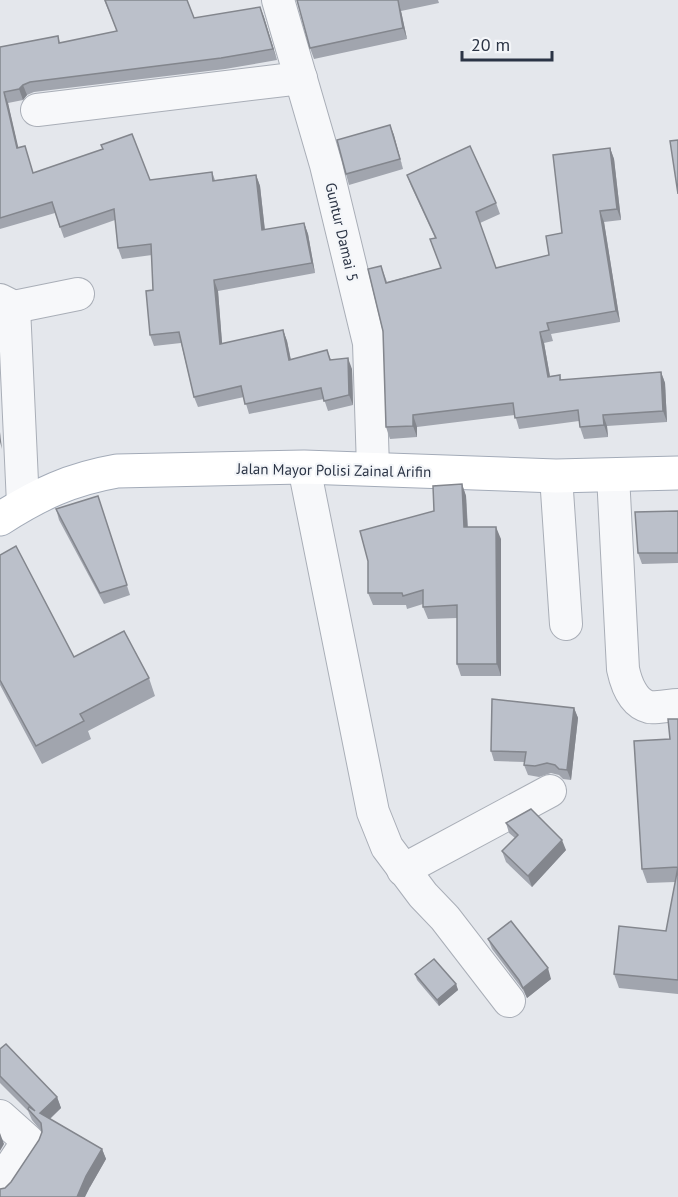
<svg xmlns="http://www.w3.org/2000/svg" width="678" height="1197" font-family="'PT Sans',sans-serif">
	<rect width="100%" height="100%" fill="#e4e7ec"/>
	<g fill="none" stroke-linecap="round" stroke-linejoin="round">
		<defs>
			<g id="minor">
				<polyline points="278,0 326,165 369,343 373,468"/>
				<polyline points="37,110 301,78"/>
				<polyline points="0,300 14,307 23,504"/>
				<polyline points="14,307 78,294"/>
				<polyline points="304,467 373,812 387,847 423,895 445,918 509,1001"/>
				<path d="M613,475l10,194c3,14 10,34 26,38 8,1 21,-2 29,-2"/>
				<polyline points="556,476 566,624"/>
				<polyline points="403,870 550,791"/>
				<polyline points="0,1116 28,1141 0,1183"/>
			</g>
			<path id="major" d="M0,519c39,-25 71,-40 117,-48l187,-4 252,9 122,-3"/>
		</defs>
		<use href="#minor" stroke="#a9aeb7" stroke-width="34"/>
		<use href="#major" stroke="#a3abb8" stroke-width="35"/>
		<use href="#minor" stroke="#f7f8fa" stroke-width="32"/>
		<use href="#major" stroke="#fff" stroke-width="33"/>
	</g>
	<g fill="#a1a5ae">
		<polygon points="104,0 187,0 194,18 260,7 277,60 225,69 34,92 27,95 23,100 8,103 18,148 25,146 33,173 150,180 212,172 215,180 256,175 260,186 265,230 304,223 308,234 315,273 218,291 222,344 283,330 287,341 291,360 327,350 331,360 352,369 353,405 328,411 324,399 249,414 244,397 198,407 194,397 181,343 154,346 150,335 153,290 152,255 122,259 118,248 115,220 64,238 55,213 0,229 0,47 58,36 60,43 117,31"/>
		<polygon points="297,0 438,0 439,3 401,11 407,39 314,59 310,48"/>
		<polygon points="390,125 403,169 349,185 346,174"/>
		<polygon points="610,148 614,159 621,220 604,222 620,322 551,334 553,341 544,343 550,376 560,375 561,380 661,372 665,383 667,422 607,426 608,437 584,439 580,427 579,421 519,429 515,415 417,427 417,437 390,439 386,427 381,266 387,282 441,268 435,238 411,186 407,175 496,203 500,214 480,223 496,268 549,255 562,233"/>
		<polygon points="462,484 466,496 468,527 501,539 501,676 461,676 457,664 457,618 428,619 423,607 423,604 407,609 406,605 373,605 368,593 434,511"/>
		<polygon points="98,496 130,595 104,604 59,520 56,509"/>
		<polygon points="678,511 678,563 642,564 638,553"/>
		<polygon points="0,555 74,657 149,678 155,696 88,731 91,739 42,764 0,685"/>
		<polygon points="574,708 578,718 571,780 563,779 559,775 551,773 539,777 528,775 524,765 525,762 494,761 491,751"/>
		<polygon points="678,719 678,994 619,988 614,974 666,931 675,882 647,883 642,869 670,739"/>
		<polygon points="506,823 566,850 532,887 506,862 502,851 515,838 509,833"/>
		<polygon points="488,939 551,979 527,998 523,990 492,949"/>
		<polygon points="415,974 456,984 458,990 439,1006 417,980"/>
		<polygon points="0,1049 57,1097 61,1108 50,1119 102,1149 106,1159 90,1187 5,1188 11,1182 39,1140 42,1132 32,1120 28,1111 0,1083"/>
	</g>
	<g fill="#83868d">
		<polygon points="397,0 401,11 407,39 403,28"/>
		<polygon points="260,7 264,17 277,60 273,49"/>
		<polygon points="23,85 27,95 23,100 19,89"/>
		<polygon points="4,92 8,103 21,159 17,148"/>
		<polygon points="390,125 394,135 403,169 400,159"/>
		<polygon points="610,148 614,159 621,220 617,209"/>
		<polygon points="256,175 260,186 266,241 262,230"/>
		<polygon points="600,211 604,222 620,322 616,311"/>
		<polygon points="304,223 308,234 315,273 312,263"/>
		<polygon points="214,280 218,291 223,355 220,344"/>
		<polygon points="283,330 287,341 293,371 289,360"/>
		<polygon points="540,332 544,343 552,388 548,377"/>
		<polygon points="348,358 352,369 353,405 349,395"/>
		<polygon points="661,372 665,383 667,422 663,411"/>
		<polygon points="413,415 417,427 417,437 413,426"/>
		<polygon points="603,415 607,426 608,437 604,425"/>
		<polygon points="0,432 2,449 0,442"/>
		<polygon points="462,484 466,496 468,539 464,527"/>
		<polygon points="496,527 501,539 501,676 497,664"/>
		<polygon points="574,708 578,718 571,780 567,770"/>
		<polygon points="562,840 566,850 532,887 528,876"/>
		<polygon points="548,968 551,979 527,998 523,988"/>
		<polygon points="456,984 458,990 439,1006 437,1000"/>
		<polygon points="57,1097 61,1108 44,1124 40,1113"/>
		<polygon points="0,1133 4,1144 0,1151"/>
		<polygon points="102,1149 106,1159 90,1187 85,1197 77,1197 86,1176"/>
	</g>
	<g fill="#bbc0ca" stroke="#83868d" stroke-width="1.5">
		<polygon points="105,0 187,0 194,18 260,7 273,49 221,58 30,82 23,85 19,89 4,92 17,148 25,146 33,173 103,149 101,145 132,134 150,180 212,172 213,181 256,175 262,230 304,223 312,263 214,280 220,344 283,330 289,360 327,350 330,360 348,358 349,395 324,401 321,388 245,404 241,386 194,397 179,332 150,335 146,291 153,290 151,244 118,248 114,209 60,227 52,202 0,218 0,47 58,36 59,43 117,31"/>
		<polygon points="297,0 398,0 403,28 310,48"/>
		<polygon points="390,125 400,159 346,174 337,140"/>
		<polygon points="678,140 678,194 670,141"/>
		<polygon points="470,146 496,203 476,212 496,268 549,255 546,236 562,233 553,155 610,148 617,209 600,211 616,311 547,323 549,330 540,332 548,377 560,375 560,380 661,372 663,411 603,415 604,425 580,427 578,410 515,418 513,403 413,415 413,426 386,427 383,331 368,269 381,266 386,283 441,268 430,239 436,238 407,175"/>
		<polygon points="462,484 464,527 496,527 497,664 457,664 457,605 423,607 423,590 403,596 402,593 368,593 368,561 360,531 434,511 433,486"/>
		<polygon points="98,496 127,585 100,593 56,509"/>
		<polygon points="678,511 678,553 638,553 635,512"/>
		<polygon points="16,546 74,657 124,631 149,678 80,714 84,721 36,746 0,680 0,555"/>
		<polygon points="492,699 574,708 567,770 559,769 555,765 547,763 535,766 524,765 526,752 491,751"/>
		<polygon points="668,719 678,719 678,980 614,974 619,926 666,931 678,867 642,869 634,741 670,739"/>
		<polygon points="531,809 562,840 528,876 502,851 518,835 506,823"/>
		<polygon points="511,921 548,968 523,988 519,980 488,939"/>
		<polygon points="434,959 456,984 437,1000 415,974"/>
		<polygon points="6,1044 57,1097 40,1113 102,1149 86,1176 77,1197 0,1197 0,1189 5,1188 11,1182 39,1140 42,1132 41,1123 28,1109 29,1107 35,1111 0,1076 0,1049"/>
	</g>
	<g text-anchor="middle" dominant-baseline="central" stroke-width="4.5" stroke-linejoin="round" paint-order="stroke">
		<g font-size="15" fill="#2b3445" stroke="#f4f6f9">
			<text transform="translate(342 232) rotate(77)">Guntur Damai 5</text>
			<text transform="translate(334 470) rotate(1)">Jalan Mayor Polisi Zainal Arifin</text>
		</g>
	</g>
	<path d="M462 51v9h90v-9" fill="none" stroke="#2b3445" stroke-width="3"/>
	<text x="471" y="51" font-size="18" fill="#2b3445" stroke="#f4f6f9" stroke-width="4.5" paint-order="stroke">20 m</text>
</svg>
